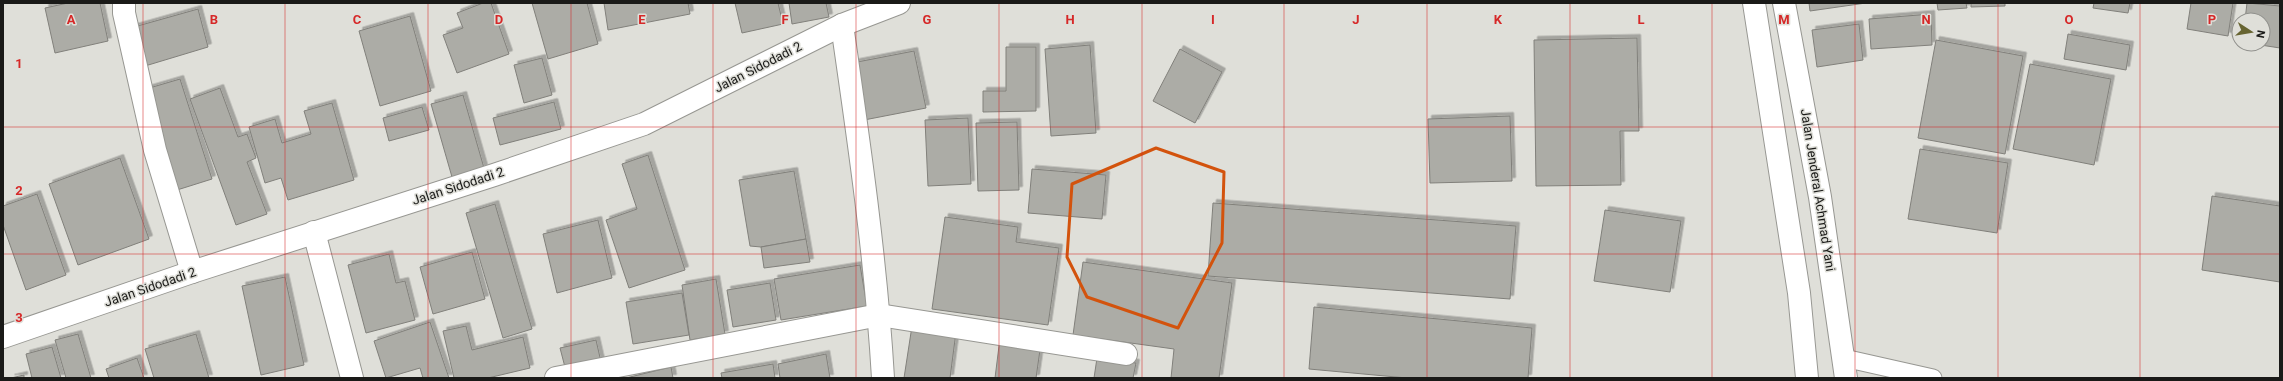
<svg xmlns="http://www.w3.org/2000/svg" width="2283" height="381" font-family="Roboto,sans-serif">
	<defs>
		<filter id="shadow"><feDropShadow dx="3.5" dy="-3.5" stdDeviation="0" flood-color="#0004"/></filter>
	</defs>
	<rect width="100%" height="100%" fill="#dfdfd9"/>
	<g fill="#acaca6" stroke="#81807b" filter="url(#shadow)">
		<polygon points="68,3 100,3 108,41 55,53 45,8"/>
		<polygon points="483,3 491,3 509,54 457,73 443,35 463,28 457,13"/>
		<polygon points="532,3 587,3 598,44 548,59"/>
		<polygon points="604,3 688,3 690,14 608,30"/>
		<polygon points="735,3 778,3 783,24 742,33"/>
		<polygon points="789,3 826,3 829,17 792,24"/>
		<polygon points="1809,3 1866,3 1810,11"/>
		<polygon points="1937,3 1966,3 1967,8 1938,10"/>
		<polygon points="1971,3 2005,3 2005,6 1971,7"/>
		<polygon points="2094,3 2130,3 2128,13 2093,8"/>
		<polygon points="2191,3 2233,3 2228,36 2187,29"/>
		<polygon points="2247,3 2280,6 2280,48 2254,44 2263,44 2263,20 2245,20"/>
		<polygon points="198,9 208,47 145,66 134,27"/>
		<polygon points="1931,14 1932,45 1871,49 1869,19"/>
		<polygon points="410,16 431,91 380,106 359,31"/>
		<polygon points="1859,24 1863,60 1817,67 1812,30"/>
		<polygon points="2068,34 2130,45 2126,70 2064,59"/>
		<polygon points="1637,38 1639,131 1620,131 1621,185 1536,186 1534,40"/>
		<polygon points="1936,40 2023,56 2005,154 1918,138"/>
		<polygon points="1090,45 1096,133 1051,136 1045,49"/>
		<polygon points="1006,47 1036,47 1036,111 983,112 983,91 1006,91"/>
		<polygon points="1180,49 1222,72 1195,123 1153,101"/>
		<polygon points="914,51 926,108 864,120 852,63"/>
		<polygon points="542,58 552,95 524,103 514,65"/>
		<polygon points="2030,64 2111,79 2094,165 2013,149"/>
		<polygon points="180,79 212,179 177,190 146,89"/>
		<polygon points="220,88 238,137 247,134 256,158 247,162 267,214 236,225 190,99"/>
		<polygon points="463,95 484,168 452,177 431,104"/>
		<polygon points="554,102 561,129 500,145 493,118"/>
		<polygon points="332,103 354,180 288,200 281,178 265,183 249,127 275,119 282,143 311,134 304,111"/>
		<polygon points="422,107 429,130 389,141 383,118"/>
		<polygon points="1510,116 1512,181 1430,183 1428,119"/>
		<polygon points="968,118 971,184 928,186 925,120"/>
		<polygon points="1017,122 1019,190 978,191 976,123"/>
		<polygon points="1920,149 2008,163 1997,233 1908,219"/>
		<polygon points="648,155 685,270 629,288 606,220 637,209 622,164"/>
		<polygon points="120,158 149,239 78,265 49,184"/>
		<polygon points="1032,169 1106,175 1102,219 1028,213"/>
		<polygon points="794,171 806,239 761,247 750,246 739,180"/>
		<polygon points="37,194 66,275 26,290 3,225 3,206"/>
		<polygon points="2212,196 2280,206 2280,282 2202,270"/>
		<polygon points="1213,203 1516,226 1510,299 1208,276"/>
		<polygon points="495,204 532,329 503,338 466,213"/>
		<polygon points="1605,210 1681,221 1670,292 1594,281"/>
		<polygon points="945,217 1018,227 1016,242 1059,248 1048,325 932,309"/>
		<polygon points="598,220 612,278 557,293 543,234"/>
		<polygon points="806,239 810,262 764,268 761,247"/>
		<polygon points="472,252 485,299 433,314 420,267"/>
		<polygon points="389,254 396,283 405,281 415,320 366,333 348,265"/>
		<polygon points="1083,262 1232,283 1219,378 1171,378 1174,349 1073,335"/>
		<polygon points="860,265 867,306 781,320 774,279"/>
		<polygon points="285,277 304,365 261,375 242,286"/>
		<polygon points="716,279 725,334 690,340 682,285"/>
		<polygon points="770,283 776,320 733,327 727,290"/>
		<polygon points="682,293 689,335 633,344 626,302"/>
		<polygon points="1314,307 1532,328 1528,378 1407,378 1309,369"/>
		<polygon points="430,322 449,378 423,378 420,368 386,378 374,341"/>
		<polygon points="466,326 472,350 523,337 530,368 488,378 454,378 443,331"/>
		<polygon points="912,326 956,332 950,378 904,378"/>
		<polygon points="78,334 91,378 66,378 55,340"/>
		<polygon points="196,334 209,378 154,378 145,349"/>
		<polygon points="1000,338 1041,343 1036,378 995,378"/>
		<polygon points="596,340 601,362 566,371 560,348"/>
		<polygon points="52,347 61,378 32,378 26,354"/>
		<polygon points="826,354 830,378 780,378 778,364"/>
		<polygon points="137,358 144,378 109,378 106,369"/>
		<polygon points="1097,358 1136,363 1133,378 1094,378"/>
		<polygon points="773,364 775,378 722,378 721,373"/>
		<polygon points="671,367 673,378 626,378"/>
		<polygon points="24,375 24,378 11,378"/>
	</g>
	<g fill="none" stroke-linecap="round" stroke-linejoin="round">
		<defs>
			<polyline id="service" points="1844,358 1933,378"/>
			<g id="minor">
				<polyline points="124,3 124,13 155,150 192,272"/>
				<path d="M842,25c17,117 34,234 41,353"/>
				<polyline points="314,232 352,378"/>
				<polyline points="3,337 192,272 494,175 644,124 842,25 899,3"/>
				<polyline points="556,378 879,315 1126,354"/>
			</g>
			<g id="trunk">
				<polyline points="1754,3 1799,293 1807,378"/>
				<polyline points="1784,3 1820,197 1846,378"/>
			</g>
		</defs>
		<use href="#service" stroke="#979792" stroke-width="19"/>
		<use href="#minor" stroke="#979792" stroke-width="24"/>
		<use href="#trunk" stroke="#979792" stroke-width="24"/>
		<use href="#service" stroke="#fff" stroke-width="17"/>
		<use href="#minor" stroke="#fff" stroke-width="22"/>
		<use href="#trunk" stroke="#fff" stroke-width="22"/>
	</g>
	<path fill="none" stroke="#d3530d" stroke-width="3" stroke-linejoin="round" d="M1156,148l68,24 -2,71 -44,85 -91,-31 -20,-40 5,-73z"/>
	<path fill="none" stroke="#d62828" stroke-width="1" stroke-opacity="0.55" d="M143,3v375M285,3v375M428,3v375M571,3v375M713,3v375M856,3v375M999,3v375M1142,3v375M1284,3v375M1427,3v375M1570,3v375M1712,3v375M1855,3v375M1998,3v375M2140,3v375M3,127h2277M3,254h2277"/>
	<g text-anchor="middle" dominant-baseline="central" stroke-width="3" stroke-linejoin="round" paint-order="stroke">
		<g font-size="13" fill="#1a1a18" stroke="#dfdfd9">
			<text transform="translate(758 67) rotate(-27)">Jalan Sidodadi 2</text>
			<text transform="translate(458 186) rotate(-18)">Jalan Sidodadi 2</text>
			<text transform="translate(1818 190) rotate(81)">Jalan Jenderal Achmad Yani</text>
			<text transform="translate(150 287) rotate(-19)">Jalan Sidodadi 2</text>
		</g>
	</g>
	<g font-size="13" text-anchor="middle" font-weight="bold" fill="#d62828" stroke="#dfdfd9" stroke-width="3" stroke-linejoin="round" paint-order="stroke">
		<text x="71" y="24">A</text>
		<text x="214" y="24">B</text>
		<text x="357" y="24">C</text>
		<text x="499" y="24">D</text>
		<text x="642" y="24">E</text>
		<text x="785" y="24">F</text>
		<text x="927" y="24">G</text>
		<text x="1070" y="24">H</text>
		<text x="1213" y="24">I</text>
		<text x="1356" y="24">J</text>
		<text x="1498" y="24">K</text>
		<text x="1641" y="24">L</text>
		<text x="1784" y="24">M</text>
		<text x="1926" y="24">N</text>
		<text x="2069" y="24">O</text>
		<text x="2212" y="24">P</text>
		<text x="19" y="68">1</text>
		<text x="19" y="195">2</text>
		<text x="19" y="322">3</text>
	</g>
	<rect width="2283" height="381" fill="none" stroke="#1a1a18" stroke-width="8"/>
	<g transform="translate(2251 32) rotate(102)"><circle r="19" fill="#dfdfd9" stroke="#90908c"/>
	<path d="M0-3L7 15L0 10L-7 15Z" fill="#676431"/>
	<text y="-6" font-size="11" font-weight="bold" text-anchor="middle" fill="#1a1a18">N</text>
	</g>
</svg>
